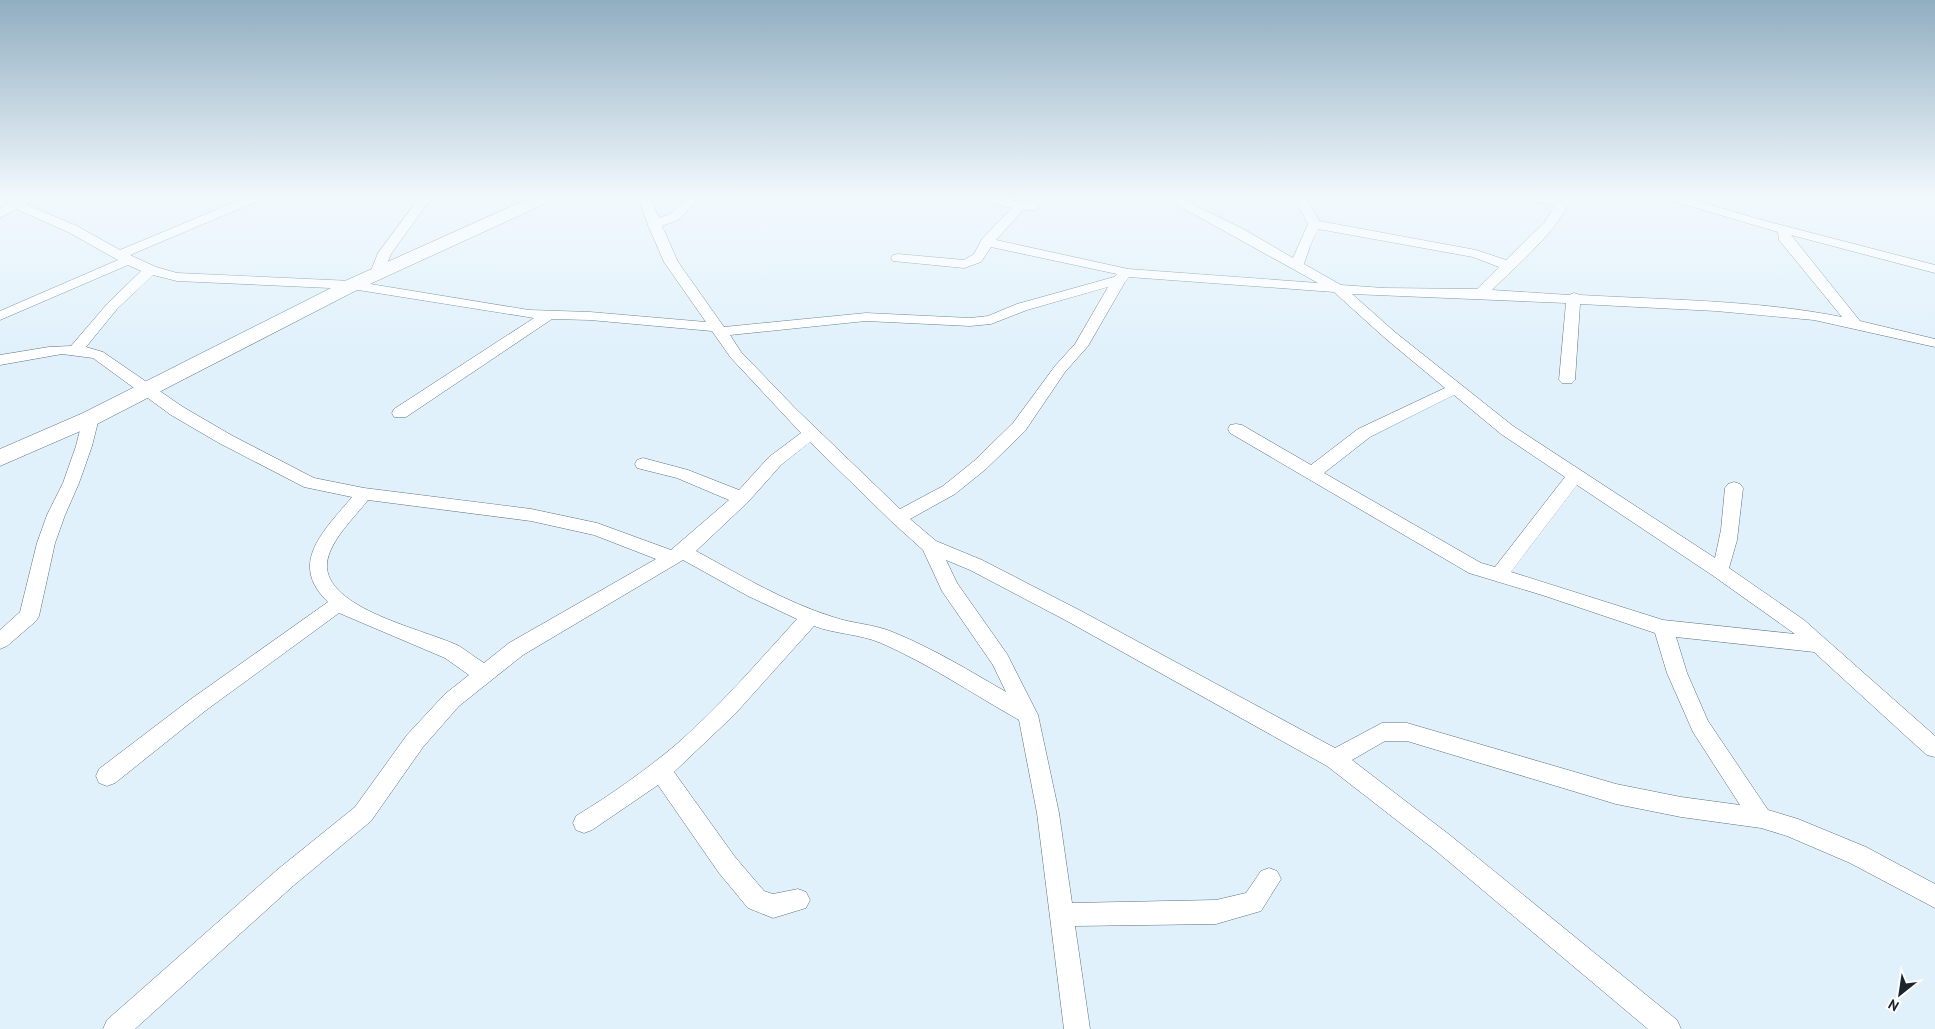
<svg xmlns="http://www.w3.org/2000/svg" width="1935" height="1029" font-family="'PT Sans',sans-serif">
	<rect width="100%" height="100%" fill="#e1f1fb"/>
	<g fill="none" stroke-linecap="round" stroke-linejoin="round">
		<defs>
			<g id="street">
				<path d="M2,197h29l-1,4 -5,3 52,22 43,24 127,-53h15l-2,3 -130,55 26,12 21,6 175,8 177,29 61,2 116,10 -42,-60 -16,-37 -10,-28h12l9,21 11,-4 18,-17h13l-23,23 -16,6 16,36 46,65 142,-14 104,5 18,-2 29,-12 97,-27 3,-3 -126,-27 -10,15 -17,6 -71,-7 -2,-3 2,-3 5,-1 66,6 10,-6 8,-15 30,-31 -30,-8 -2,-3h18l30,6 7,-6h13l-13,13h-12l-27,30 132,29 190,14 -155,-86h15l67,33 48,28 15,-34 -14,-27h12l13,24 157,29 30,10 39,-38 10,-17 -30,-5 -2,-3 36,1 1,-1h12c-15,35 -52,65 -80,93l77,5 5,-2 6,2c87,5 177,5 262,22l-63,-77 -1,-8 -109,-32 -2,-3h17l74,22 177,46v8l-144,-38 69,86 75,18v8l-121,-27 -98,-9 -136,-7 -5,76 -3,3h-10l-3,-3 7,-77 -214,-9 44,39 117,93 202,132 6,-28 4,-42 3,-4 6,-2 6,2 3,4 -6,52 -8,28 75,52 131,116v21l-8,-2 -18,-16 -95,-87 -138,-15 11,36 21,48 60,89 30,9 68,28 69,37v24l-85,-45 -63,-27 -26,-8 -80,-11 -65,-13 -209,-63h-22l-33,19 99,76 226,184 4,9h-33l-213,-179 -108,-84 -260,-145 -97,-51 -24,-10 11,23 50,71 31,61 21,98 13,90 144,-3 30,-7 15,-22 8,-3 8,3 4,8 -20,32 -45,13 -141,2 15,103h-26l-27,-216 -18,-93c-46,-26 -90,-56 -138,-77 -21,-9 -46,-9 -67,-17l-79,88 -61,58 61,85 29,34 9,3 25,-5 8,3 4,8 -4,8 -33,10 -25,-10 -29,-35 -61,-88 -66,45 -8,3 -8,-3 -3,-7 3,-7c36,-22 70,-46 102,-73 43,-38 80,-81 119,-124l-49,-23 -65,-36 -160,95 -64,51 -36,41 -52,74 -78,65 -158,143h-32l4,-9 170,-150 78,-63 52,-72 38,-41 24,-19 -24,-17 -106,-45 -134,98 -90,72 -8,3 -8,-3 -3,-7 3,-7 92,-70 137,-97c-41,-39 -3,-72 24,-105l-48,-10 -85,-44 -48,-28 -78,-57 -31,-4 -62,11v-10l49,-8 22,-1 37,-43 33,-32 -13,-6 -128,55v-9l118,-51 -50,-28 -52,-23 -16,9v-9l9,-6zM1318,229l155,28 26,10 -22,22 -93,-1 -43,-3 -37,-21 6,-18zM153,275l24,6 175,8 182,29 -140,91 -2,4 2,4h12l146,-98 38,1 122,11 19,27 70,75 -32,24 -30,33 -51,-20 -45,-12 -6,2 -2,4 2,4 40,10 52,22 -58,50 -74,-27 -66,-14 -167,-21 -50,-10 -83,-43 -48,-28 -80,-55 -17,-5 31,-38zM1129,277l205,15 52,47 59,49 -87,41 -47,36 -69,-40 -6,-1 -6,1 -2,4 2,4 239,140 73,22 113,38 12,40 26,59 47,73 -59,-8 -65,-13 -209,-61h-25l-47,25 -254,-137 -99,-51 -46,-19 -26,-22 45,-25 31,-25 39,-38 40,-59 23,-26 37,-64zM1108,287l-33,57 -20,22 -42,57 -39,38 -31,25 -43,23 -104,-100 -55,-57 -11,-17 136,-14 104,5 21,-2 36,-14zM1454,395l47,39 64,43 -70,90 -14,-4 -157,-90 46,-36zM810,442l82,80 31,28 19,41 51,74 13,27c-36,-21 -72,-43 -111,-59 -20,-9 -42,-9 -62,-16 -48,-15 -93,-42 -137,-66l52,-49 33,-37zM1577,485l135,90 83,59 -132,-14 -152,-48zM368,500l163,21 63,14 62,24 -147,84 -25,20c-8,-5 -17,-12 -25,-17 -32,-16 -136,-37 -132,-83 3,-23 27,-45 41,-63z"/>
				<polygon points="420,197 432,197 391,254 382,276 372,276 370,273 378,253"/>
				<polygon points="91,413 97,414 99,418 92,446 79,483 65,515 55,543 39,616 36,621 7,646 0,649 0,630 20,612 37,543 47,515 63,483 76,446 83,418 85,414"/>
			</g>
			<polygon id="secondary" points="532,197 554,197 551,201 359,289 99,423 0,466 0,449 83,413 345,281"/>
		</defs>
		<use href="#street" stroke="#5b7181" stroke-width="1"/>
		<use href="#secondary" stroke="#5b7181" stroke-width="1"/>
		<use href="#street" fill="#fff" fill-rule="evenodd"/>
		<use href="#secondary" fill="#fff" fill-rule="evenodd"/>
	</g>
	<linearGradient id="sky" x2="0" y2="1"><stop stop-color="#91aec1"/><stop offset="0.58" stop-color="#f2f9fd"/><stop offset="1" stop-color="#f2f9fd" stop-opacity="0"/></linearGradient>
	<rect width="1935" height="341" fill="url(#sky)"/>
	<g transform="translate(1900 994) rotate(210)" stroke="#ffffff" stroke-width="4" paint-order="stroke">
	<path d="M0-4L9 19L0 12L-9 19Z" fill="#1c252c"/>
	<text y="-8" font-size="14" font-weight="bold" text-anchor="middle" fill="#1c252c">N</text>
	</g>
</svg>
